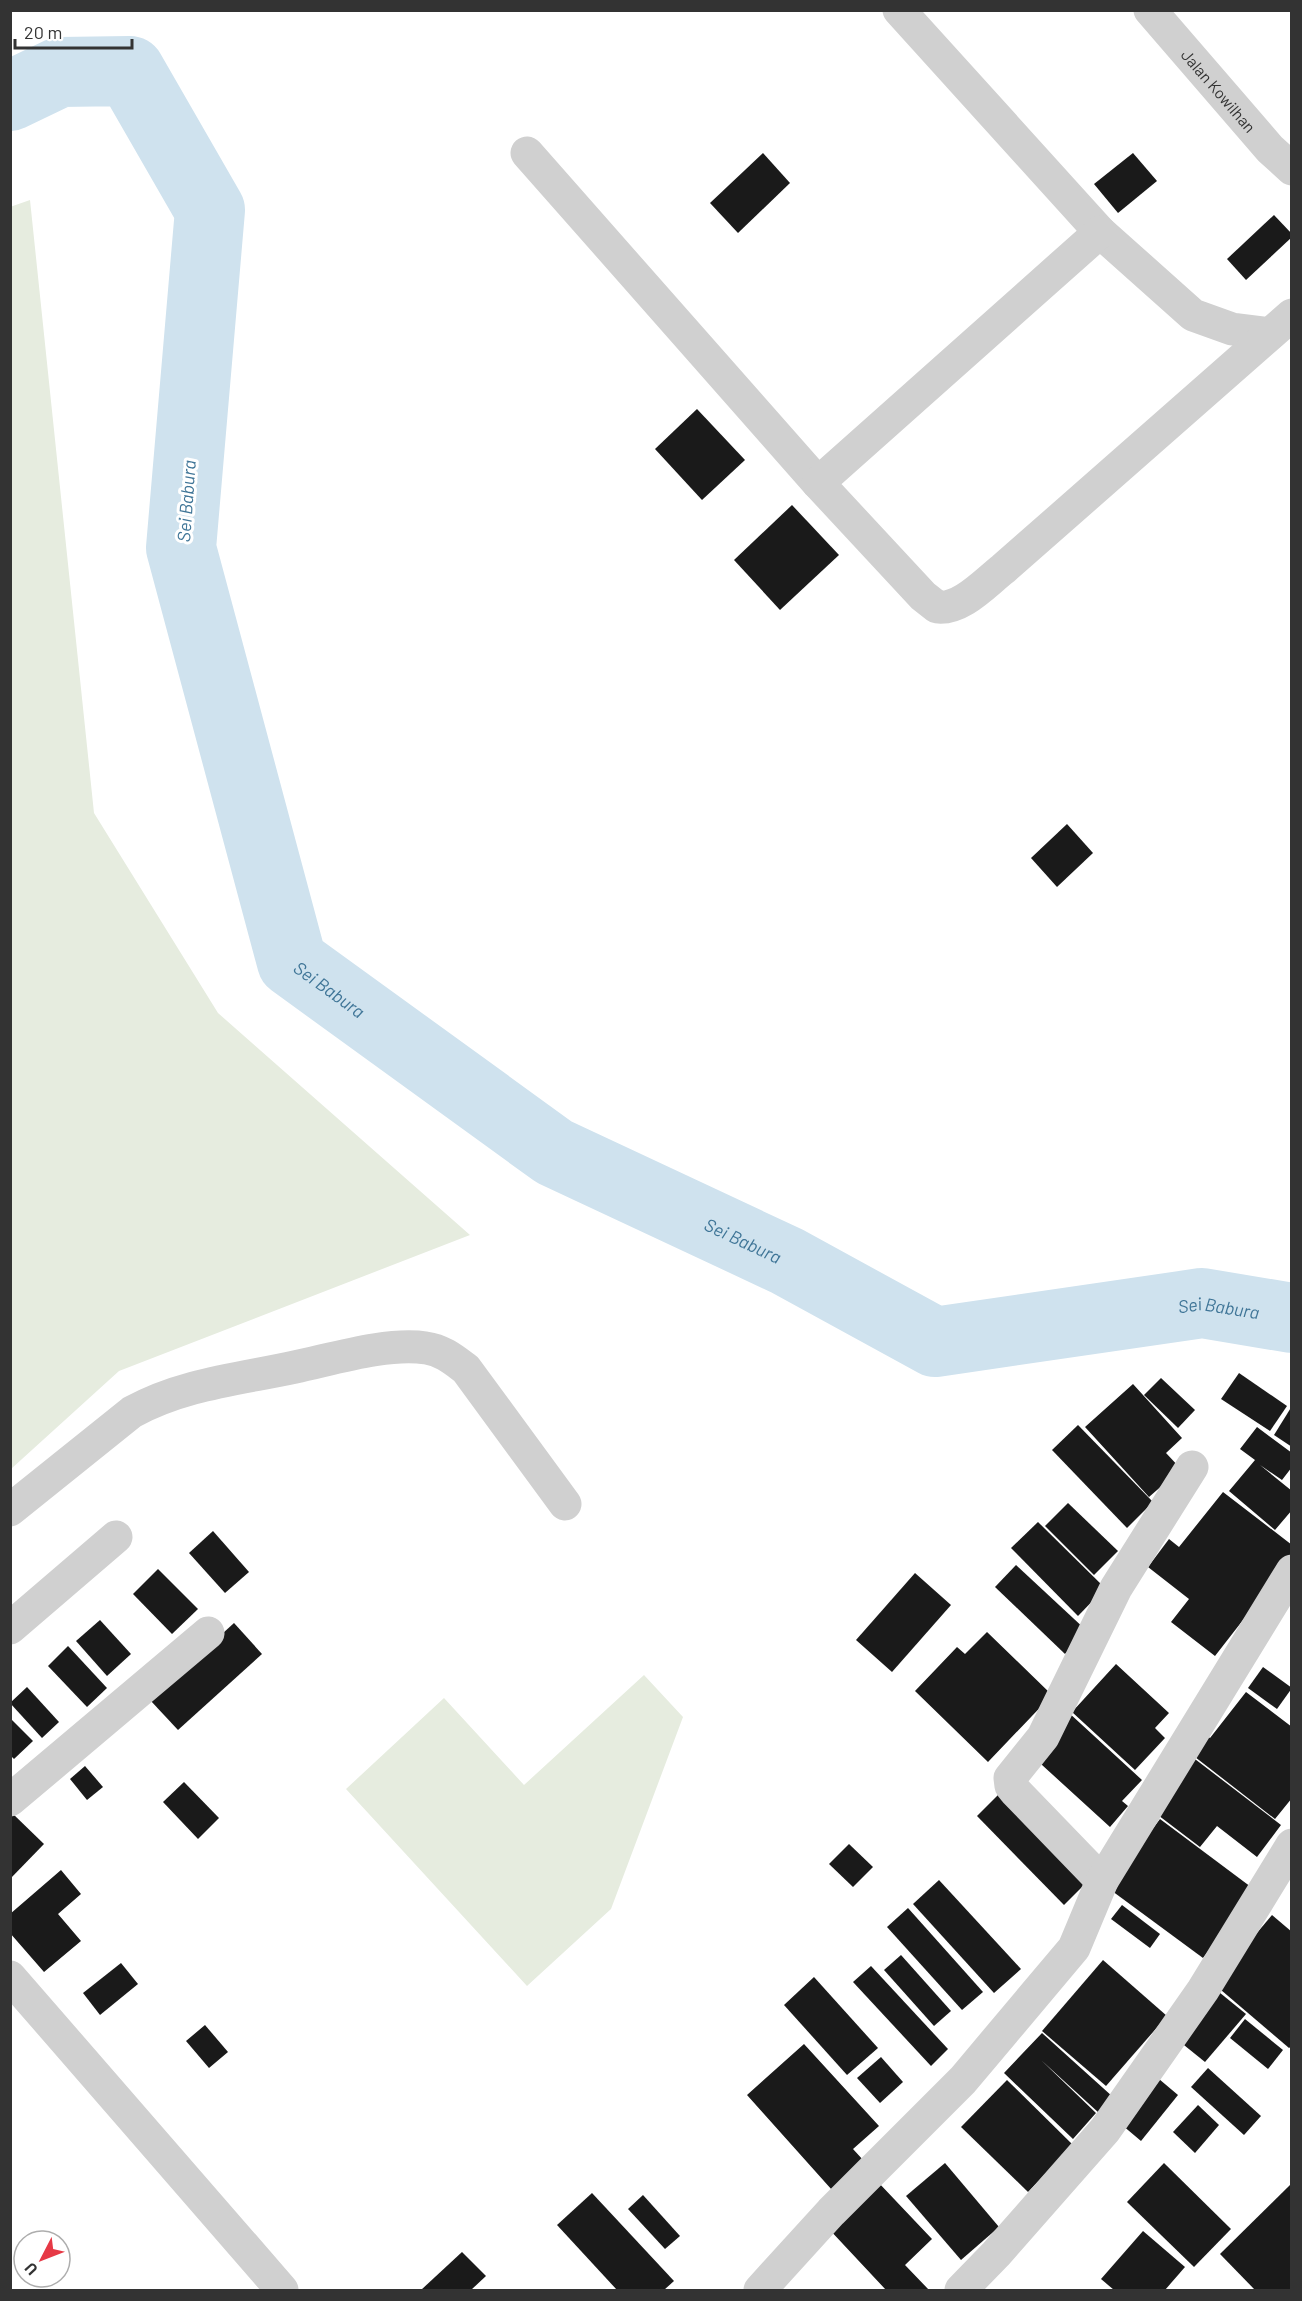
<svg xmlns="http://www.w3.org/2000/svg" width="1302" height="2301" font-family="Barlow,sans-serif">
	<rect width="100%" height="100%" fill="#fff"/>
	<g fill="#e6ecdf">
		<polygon points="30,200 94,813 218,1013 470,1235 119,1371 11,1469 10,207"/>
		<polygon points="644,1675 683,1717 611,1909 527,1986 346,1789 444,1698 524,1785"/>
	</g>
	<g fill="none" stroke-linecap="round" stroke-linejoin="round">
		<path stroke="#cfe2ee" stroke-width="70" id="s1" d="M10,96l50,-24 70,-1 80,139 -29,338 111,414 262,190 233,109 148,81 267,-39 90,15"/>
	</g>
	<g fill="#1a1a1a">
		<polygon points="763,153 790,183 738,233 710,203"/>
		<polygon points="1133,153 1157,181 1118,213 1094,184"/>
		<polygon points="1274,215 1292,234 1292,237 1246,280 1227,259"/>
		<polygon points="697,409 745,460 702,500 655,449"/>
		<polygon points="792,505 839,555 780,610 734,560"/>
		<polygon points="1067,824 1093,853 1057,887 1031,858"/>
		<polygon points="1239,1373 1287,1406 1270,1431 1221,1399"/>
		<polygon points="1161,1378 1195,1410 1178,1428 1144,1395"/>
		<polygon points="1133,1384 1182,1438 1166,1453 1181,1469 1149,1497 1085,1427"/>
		<polygon points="1292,1406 1292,1447 1274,1435"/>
		<polygon points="1078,1425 1153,1502 1127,1528 1052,1450"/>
		<polygon points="1257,1427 1292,1453 1292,1467 1282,1480 1260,1465 1292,1491 1292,1510 1275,1530 1229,1491 1255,1460 1240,1449"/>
		<polygon points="1223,1492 1292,1545 1292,1557 1215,1656 1171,1622 1189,1599 1148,1567 1169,1539 1179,1547"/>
		<polygon points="1068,1503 1118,1551 1094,1575 1045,1526"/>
		<polygon points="1038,1522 1105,1588 1078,1616 1011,1548"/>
		<polygon points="213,1531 249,1572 225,1593 189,1553"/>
		<polygon points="1016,1565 1087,1631 1065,1654 995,1587"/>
		<polygon points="158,1569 198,1609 172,1634 133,1594"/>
		<polygon points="915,1573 951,1605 892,1672 856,1640"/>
		<polygon points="100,1620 131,1654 107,1676 76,1641"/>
		<polygon points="234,1623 262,1654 178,1730 150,1700"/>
		<polygon points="987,1632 1052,1695 988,1762 915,1691 957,1647 965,1654"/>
		<polygon points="68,1646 107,1688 87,1707 48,1666"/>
		<polygon points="1116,1664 1169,1713 1155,1728 1165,1738 1135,1770 1072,1712"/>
		<polygon points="1263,1667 1292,1688 1277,1709 1248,1688"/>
		<polygon points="27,1687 59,1722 42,1738 10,1703"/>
		<polygon points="1246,1692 1292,1727 1292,1798 1275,1819 1186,1750 1200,1731 1210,1738"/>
		<polygon points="1068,1712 1142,1780 1122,1801 1128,1806 1110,1827 1030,1754"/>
		<polygon points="10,1718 33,1741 14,1759 10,1755"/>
		<polygon points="1191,1756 1281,1825 1257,1857 1217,1826 1200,1847 1150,1809"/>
		<polygon points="85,1766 103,1787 87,1800 70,1779"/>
		<polygon points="184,1782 219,1818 198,1839 163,1802"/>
		<polygon points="1008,1785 1095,1874 1064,1905 977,1816"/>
		<polygon points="12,1813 44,1844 10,1879 10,1814"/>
		<polygon points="1160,1819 1255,1890 1203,1958 1108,1888"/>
		<polygon points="849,1844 873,1867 853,1887 829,1864"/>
		<polygon points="61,1870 81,1894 58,1914 81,1941 44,1972 10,1933 10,1914"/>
		<polygon points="939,1880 1021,1969 994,1993 913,1904"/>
		<polygon points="1122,1905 1160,1934 1150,1948 1111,1919"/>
		<polygon points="908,1908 983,1992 962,2010 887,1927"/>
		<polygon points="1272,1915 1292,1932 1292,2046 1289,2048 1214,1984"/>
		<polygon points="901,1955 951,2011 934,2026 884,1970"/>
		<polygon points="1103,1960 1167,2016 1106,2086 1042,2031"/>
		<polygon points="121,1963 138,1984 100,2015 83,1993"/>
		<polygon points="871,1966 948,2049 931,2066 853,1982"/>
		<polygon points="814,1977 878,2048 847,2075 784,2005"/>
		<polygon points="1214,1988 1246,2014 1205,2062 1174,2037"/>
		<polygon points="1245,2019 1283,2050 1268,2069 1230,2038"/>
		<polygon points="205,2025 228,2052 209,2068 186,2041"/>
		<polygon points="1042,2033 1113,2097 1099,2113 1041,2060 1096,2113 1073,2139 1004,2073"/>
		<polygon points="804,2044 879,2126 853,2149 864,2161 832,2190 747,2095"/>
		<polygon points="881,2057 903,2082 880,2103 857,2078"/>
		<polygon points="1208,2068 1261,2116 1244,2135 1191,2087"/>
		<polygon points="1159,2079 1178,2095 1141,2141 1122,2125"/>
		<polygon points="1007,2080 1073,2145 1028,2192 961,2127"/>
		<polygon points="1198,2105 1219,2125 1195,2153 1173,2132"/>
		<polygon points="945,2163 999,2227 961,2260 906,2196"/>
		<polygon points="1164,2163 1231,2229 1194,2267 1127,2202"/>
		<polygon points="877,2181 932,2239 905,2265 929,2290 886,2290 828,2228"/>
		<polygon points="1290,2185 1292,2187 1292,2290 1255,2290 1220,2254"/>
		<polygon points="592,2193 674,2281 664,2290 617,2290 557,2225"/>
		<polygon points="643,2195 680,2236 665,2249 628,2209"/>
		<polygon points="1143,2231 1185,2267 1165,2290 1114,2290 1101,2279"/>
		<polygon points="462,2252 486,2276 471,2290 421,2290"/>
	</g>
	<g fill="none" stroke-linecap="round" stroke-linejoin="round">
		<g stroke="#d0d0d0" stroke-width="33">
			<polyline points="899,10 1100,232 1193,315 1232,329 1270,334"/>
			<path id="s2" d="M1150,10l120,139 22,20"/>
			<polyline points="527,153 818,483"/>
			<path d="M1100,232l-282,251 105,113 14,11c24,3 48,-24 66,-38l289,-254"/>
			<path d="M10,1510l122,-98c51,-28 107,-33 163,-45 38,-8 93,-25 131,-19 16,2 28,12 40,21l99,135"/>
			<polyline points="10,1628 116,1537"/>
			<polyline points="10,1800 208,1633"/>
			<polyline points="1102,1881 1015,1791 1011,1786 1010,1778 1043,1737 1116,1588 1192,1467"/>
			<polyline points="10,1977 282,2290"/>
			<polyline points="760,2290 831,2212 963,2080 1074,1948 1102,1881 1292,1571"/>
			<polyline points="961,2290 996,2254 1105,2130 1203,1990 1292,1845"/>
		</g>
	</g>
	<g text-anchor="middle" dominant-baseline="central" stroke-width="6" stroke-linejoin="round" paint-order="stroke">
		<g font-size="16" fill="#333" stroke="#fff">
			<text stroke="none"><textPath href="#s2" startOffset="106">Jalan Kowilhan</textPath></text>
		</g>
		<g font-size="18" font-style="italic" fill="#3f7597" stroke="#fff">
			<text transform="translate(186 501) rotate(-86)">Sei Babura</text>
			<text stroke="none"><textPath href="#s1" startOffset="1100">Sei Babura</textPath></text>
			<text stroke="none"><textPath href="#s1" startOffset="1586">Sei Babura</textPath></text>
			<text stroke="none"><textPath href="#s1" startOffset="2090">Sei Babura</textPath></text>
		</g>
	</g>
	<rect width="1302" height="2301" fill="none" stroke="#333333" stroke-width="24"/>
	<g transform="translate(42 2259) rotate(228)"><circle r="28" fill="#ffffff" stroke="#adadad" stroke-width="1.5"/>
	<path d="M0-4.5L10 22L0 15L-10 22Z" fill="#e63946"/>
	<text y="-9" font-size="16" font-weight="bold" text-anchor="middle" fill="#333333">U</text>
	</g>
	<path d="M15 39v9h117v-9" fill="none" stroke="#333333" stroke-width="3"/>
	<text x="24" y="39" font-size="18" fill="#333333" stroke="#ffffff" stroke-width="4.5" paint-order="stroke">20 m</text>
</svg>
